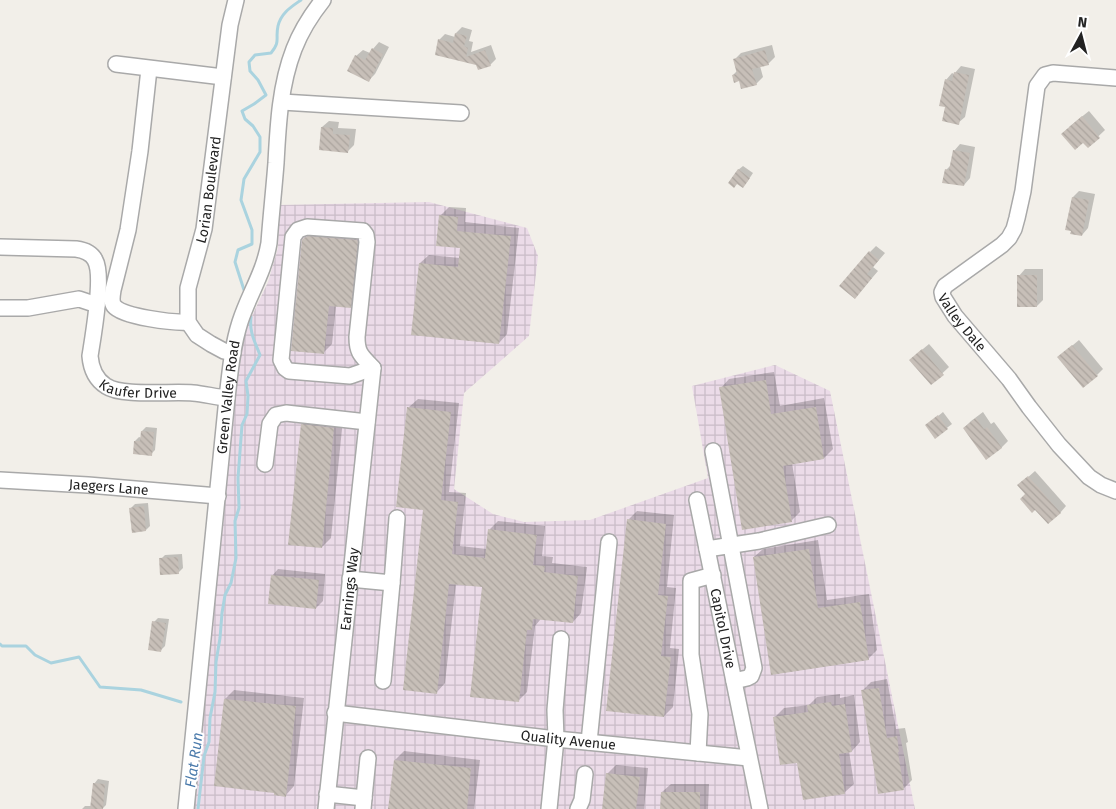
<svg xmlns="http://www.w3.org/2000/svg" width="1116" height="809" font-family="'Fira Sans',sans-serif">
	<defs>
		<pattern id="industrial-grid" width="8" height="8" patternUnits="userSpaceOnUse" patternTransform="scale(1.25)"><rect width="8" height="8" fill="#ebdbe8"/><path d="M0 4h8M4 0v8" fill="none" stroke="#c9bcc7"/></pattern>
		<pattern id="building-back-hatch" width="6" height="6" patternUnits="userSpaceOnUse" patternTransform="scale(1.25)"><rect width="6" height="6" fill="#c7bfb8"/><path d="M-1 5l2 2M0 0l6 6M5-1l2 2" fill="none" stroke="#aba49e"/></pattern>
	</defs>
	<rect width="100%" height="100%" fill="#f2efe9"/>
	<polygon fill="url(#industrial-grid)" points="429,202 527,228 538,256 529,336 464,393 454,489 493,514 524,522 590,520 708,478 692,386 775,365 830,391 915,809 191,809 242,337 268,282 278,248 279,205"/>
	<g fill="#0003">
		<polygon points="462,27 472,30 469,41 473,42 471,52 491,45 496,59 490,65 477,64 436,54 439,40 445,34 455,37 456,33"/>
		<polygon points="379,42 389,47 375,74 369,80 356,56 363,50 370,53 373,49"/>
		<polygon points="772,45 775,57 769,63 760,66 763,77 756,84 740,80 733,75 737,71 734,60 741,53"/>
		<polygon points="961,66 975,69 965,117 958,123 946,80 952,73 954,74"/>
		<polygon points="1089,111 1105,130 1088,146 1069,127"/>
		<polygon points="329,121 339,122 338,128 356,129 354,145 348,151 322,127"/>
		<polygon points="960,144 975,147 970,178 964,185 946,170 952,164 954,151"/>
		<polygon points="743,166 753,173 747,182 738,183 738,170"/>
		<polygon points="1079,191 1095,194 1088,228 1082,235 1072,230 1073,197"/>
		<polygon points="449,207 466,208 465,222 519,228 507,334 499,343 420,263 429,255 460,258 461,247 441,215"/>
		<polygon points="314,229 365,232 359,298 350,307 336,305 332,344 323,353 305,239"/>
		<polygon points="876,246 885,253 873,267 878,271 861,291 870,252"/>
		<polygon points="1025,269 1043,269 1043,300 1037,306 1019,276"/>
		<polygon points="1079,340 1103,369 1097,375 1066,351"/>
		<polygon points="929,344 949,367 931,384 917,354"/>
		<polygon points="774,372 780,406 824,398 833,449 824,458 792,463 800,512 791,521 721,388 729,379"/>
		<polygon points="418,399 459,403 449,492 466,493 460,546 487,549 489,530 498,521 545,526 542,556 553,557 552,563 587,567 581,613 573,622 541,618 540,620 535,626 527,692 518,701 484,586 456,583 445,683 437,692 424,509 409,407"/>
		<polygon points="943,412 952,424 935,437 931,422"/>
		<polygon points="983,412 991,424 994,422 1008,441 1001,448 964,428 971,421"/>
		<polygon points="311,416 343,419 331,538 322,547 302,425"/>
		<polygon points="146,427 157,428 155,450 151,454 135,441 139,437 142,438 142,431"/>
		<polygon points="1035,471 1066,506 1060,513 1027,494 1026,479"/>
		<polygon points="148,503 150,526 146,530 133,531 131,508 135,504"/>
		<polygon points="637,511 674,515 667,587 676,588 670,648 679,649 673,707 664,716 628,520"/>
		<polygon points="818,540 827,600 869,594 877,650 868,659 754,557 763,549"/>
		<polygon points="182,554 183,568 179,572 161,573 161,559 165,555"/>
		<polygon points="278,569 325,574 323,601 316,608 272,576"/>
		<polygon points="158,618 169,619 165,646 161,650 154,622"/>
		<polygon points="887,679 896,729 905,728 908,742 906,743 912,780 903,789 862,691 871,682"/>
		<polygon points="234,690 304,698 294,786 286,795 225,699"/>
		<polygon points="840,694 840,698 854,695 860,742 852,751 849,751 854,784 845,792 798,761 775,717 784,708 809,705 817,697"/>
		<polygon points="404,751 480,760 474,809 390,809 395,760"/>
		<polygon points="616,765 648,768 644,809 603,809 607,774"/>
		<polygon points="98,779 109,781 106,805 102,809 82,809 85,806 92,806 94,784"/>
		<polygon points="671,784 709,784 708,809 662,809 662,792"/>
	</g>
	<g fill="none" stroke-linecap="round" stroke-linejoin="round">
		<g stroke="#aad3df" stroke-width="3">
			<path d="M244,290l-9,-28 3,-12 14,-6v-14l-11,-30 3,-21 16,-27v-15l-7,-11 -8,-7 -3,-8 12,-7 12,-9 -8,-15 -8,-9 -1,-9 6,-7 16,-2c10,-12 4,-14 7,-27 3,-13 13,-19 23,-26"/>
			<polyline points="0,644 2,646 26,646 35,655 51,663 79,657 100,687 141,690 181,702"/>
			<path d="M198,809l6,-53 5,-14 1,-24 5,-26 1,-30 4,-24 2,-25 3,-18 6,-12 5,-25 -1,-37 4,-13 -1,-30 4,-53 5,-11 1,-18 -2,-15 14,-26c-5,-13 -11,-23 -9,-38"/>
		</g>
	</g>
	<g fill="url(#building-back-hatch)">
		<polygon points="455,33 467,36 464,46 468,48 466,57 485,50 491,66 478,70 476,65 435,55 438,39 453,43"/>
		<polygon points="372,48 383,54 369,82 347,71 355,55 365,60"/>
		<polygon points="765,50 769,65 752,69 757,85 741,89 739,81 734,83 732,75 737,74 733,59"/>
		<polygon points="954,72 969,75 959,125 942,121 945,107 939,106 945,79 952,81"/>
		<polygon points="1082,116 1100,138 1088,148 1083,143 1075,150 1061,134"/>
		<polygon points="321,127 333,128 333,134 350,135 348,153 319,150"/>
		<polygon points="953,150 970,153 964,186 942,183 945,169 949,170"/>
		<polygon points="738,169 750,178 743,188 737,184 734,188 728,183"/>
		<polygon points="1072,197 1089,200 1082,236 1070,234 1071,231 1065,230"/>
		<polygon points="439,215 458,217 457,231 511,236 499,344 411,335 419,263 458,267 460,248 436,246"/>
		<polygon points="308,236 357,240 358,242 351,308 329,306 324,354 291,351 302,240 304,238"/>
		<polygon points="869,251 879,260 867,274 872,278 855,299 839,286"/>
		<rect x="1017" y="275" width="20" height="32"/>
		<polygon points="1072,345 1098,376 1083,388 1057,357"/>
		<polygon points="922,349 944,375 931,385 909,360"/>
		<polygon points="766,380 771,414 816,407 824,459 783,466 792,522 742,530 719,387"/>
		<polygon points="407,407 451,412 441,500 458,502 452,554 485,558 488,529 537,535 533,565 545,566 544,572 578,576 573,623 533,619 532,630 527,630 519,702 470,697 482,587 449,584 437,694 403,690 423,510 396,507"/>
		<polygon points="938,415 948,429 935,439 925,425"/>
		<polygon points="976,418 984,429 987,427 1002,448 986,460 963,428"/>
		<polygon points="301,424 334,428 322,548 288,545"/>
		<polygon points="141,431 154,432 152,456 133,454 134,441 140,441"/>
		<polygon points="1028,476 1061,513 1048,524 1035,510 1032,513 1020,499 1025,494 1017,485"/>
		<polygon points="144,506 146,531 132,533 129,508"/>
		<polygon points="627,519 666,524 658,595 668,596 661,656 671,657 664,717 606,711"/>
		<polygon points="809,549 818,608 860,602 869,660 771,675 753,557"/>
		<polygon points="178,557 179,574 160,575 159,558"/>
		<polygon points="271,575 319,580 316,609 268,604"/>
		<polygon points="152,621 166,623 161,652 148,650"/>
		<polygon points="879,688 887,738 897,736 899,752 898,752 904,790 878,794 861,690"/>
		<polygon points="224,699 296,706 286,797 274,795 274,793 214,786"/>
		<polygon points="831,702 832,706 845,704 852,752 839,754 845,794 803,800 797,763 780,765 773,717 808,712 807,705"/>
		<polygon points="394,760 471,768 467,809 388,809"/>
		<polygon points="606,773 640,777 636,809 602,809"/>
		<polygon points="93,783 105,784 103,809 90,809"/>
		<polygon points="661,792 700,792 700,809 660,809"/>
	</g>
	<g fill="none" stroke-linecap="round" stroke-linejoin="round">
		<defs>
			<g id="minor">
				<polyline points="116,64 223,77"/>
				<path d="M149,69l-9,82 -12,79 -15,60c-1,6 -2,12 1,16 9,11 60,17 74,16"/>
				<path id="s1" d="M1116,78l-63,-5 -8,2 -8,11 -14,105 -6,27 -3,11 -5,9 -7,7 -57,41 -3,6 1,5 12,19 54,63 20,28 30,38 30,32 12,8 15,6"/>
				<polyline points="282,102 461,113"/>
				<path d="M307,227l56,4 3,4 1,7 -10,95c0,17 5,19 16,31l-23,8 -61,-5 -4,-3 -4,-8 12,-123 5,-7z"/>
				<path id="s2" d="M0,247l76,2c8,1 15,3 19,11 9,15 -2,77 -5,96 1,12 5,23 16,30 16,11 65,5 87,7 11,1 23,4 34,5"/>
				<polyline points="0,308 28,308 79,299 97,305"/>
				<path id="s3" d="M233,353l-9,-2 -13,-7 -14,-9 -9,-13v-34l16,-59 26,-204 6,-25"/>
				<polyline points="713,451 754,668 751,676 747,678 734,681"/>
				<polyline points="265,464 270,424 276,415 286,413 367,422"/>
				<path id="s4" d="M0,480l88,5 130,11"/>
				<path id="s5" d="M697,500l63,309"/>
				<polyline points="707,549 759,541 828,525"/>
				<polyline points="350,579 392,583 397,518"/>
				<polyline points="383,681 392,583"/>
				<path id="s6" d="M335,713l221,26 193,19"/>
				<polyline points="589,742 609,542"/>
				<polyline points="698,753 700,714 691,655 691,581 713,575"/>
				<polyline points="327,794 364,798 363,809"/>
				<polyline points="364,798 368,758"/>
				<path id="s7" d="M186,809l41,-411c3,-25 5,-51 13,-76 9,-28 24,-49 29,-79 2,-27 5,-54 7,-80 2,-38 4,-78 18,-114 7,-18 17,-34 29,-49"/>
				<path id="s8" d="M326,809l47,-441"/>
				<polyline points="549,809 556,739 555,710 561,639"/>
				<polyline points="578,809 582,800 585,774"/>
			</g>
		</defs>
		<use href="#minor" stroke="#a9a9a9" stroke-width="18"/>
		<use href="#minor" stroke="#fff" stroke-width="15"/>
	</g>
	<g text-anchor="middle" dominant-baseline="central" stroke-width="4" stroke-linejoin="round" paint-order="stroke">
		<g font-size="14" fill="#222" stroke="#fff">
			<text stroke="none"><textPath href="#s3" startOffset="191">Lorian Boulevard</textPath></text>
			<text stroke="none"><textPath href="#s1" startOffset="364">Valley Dale</textPath></text>
			<text stroke="none"><textPath href="#s2" startOffset="264">Kaufer Drive</textPath></text>
			<text stroke="none"><textPath href="#s7" startOffset="414">Green Valley Road</textPath></text>
			<text stroke="none"><textPath href="#s4" startOffset="109">Jaegers Lane</textPath></text>
			<text stroke="none"><textPath href="#s8" startOffset="221">Earnings Way</textPath></text>
			<text stroke="none"><textPath href="#s5" startOffset="131">Capitol Drive</textPath></text>
			<text stroke="none"><textPath href="#s6" startOffset="235">Quality Avenue</textPath></text>
		</g>
		<g font-size="15" font-style="italic" fill="#4a7aab" stroke="#fff">
			<text transform="translate(194 760) rotate(-82)">Flat Run</text>
		</g>
	</g>
	<g transform="translate(1081 35) rotate(7)" stroke="#ffffff" stroke-width="4" paint-order="stroke">
	<path d="M0-4L9 19L0 12L-9 19Z" fill="#222222"/>
	<text y="-8" font-size="14" font-weight="bold" text-anchor="middle" fill="#222222">N</text>
	</g>
</svg>
